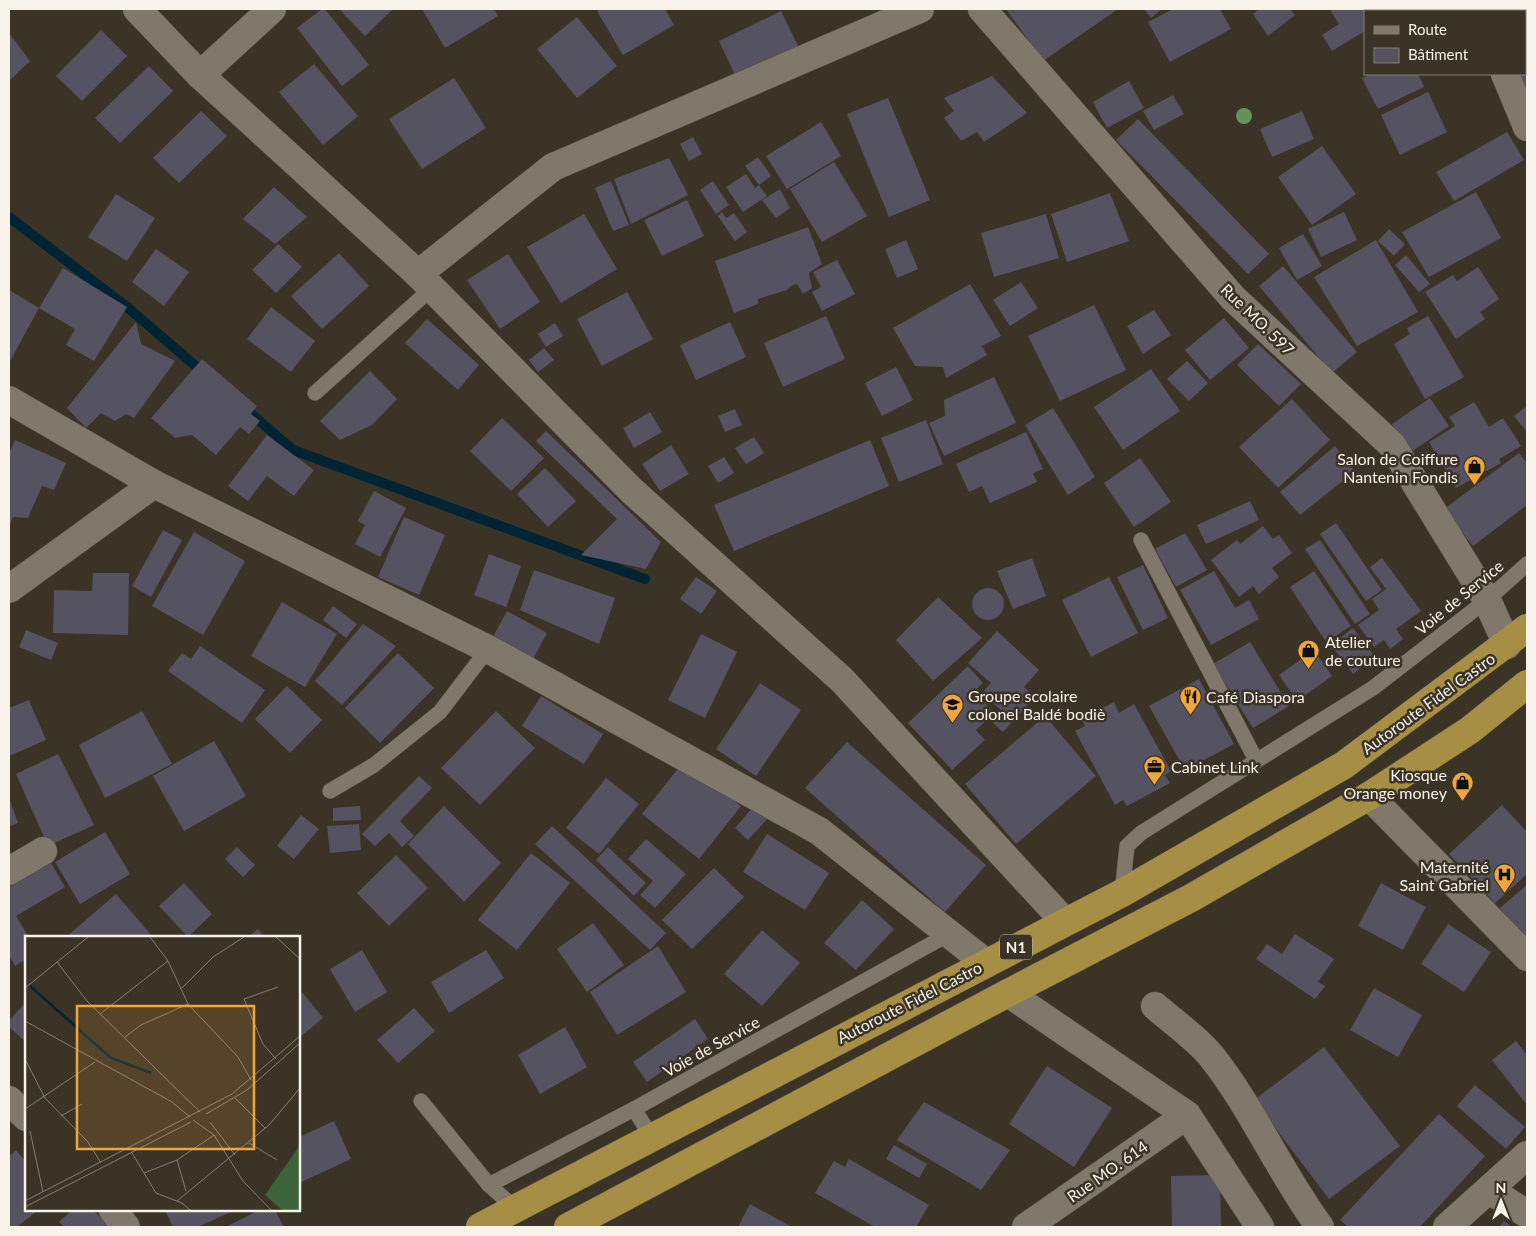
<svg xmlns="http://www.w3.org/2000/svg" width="1536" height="1236" font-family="Lato,sans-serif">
	<rect width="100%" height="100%" fill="#3a3326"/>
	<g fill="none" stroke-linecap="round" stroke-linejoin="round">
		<g stroke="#002434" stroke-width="10">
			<polyline points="9,217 127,307 205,374"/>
			<polyline points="241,405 293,450 645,579"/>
		</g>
	</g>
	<g fill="#555361">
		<polygon points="322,9 325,9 369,65 342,86 297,28"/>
		<polygon points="339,9 393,9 365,36"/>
		<polygon points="422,9 494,9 498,16 445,48"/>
		<polygon points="601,9 665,9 674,25 623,55 597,11"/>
		<polygon points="1006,9 1118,9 1043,61"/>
		<polygon points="1144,9 1162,9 1151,18"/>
		<polygon points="1173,9 1220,9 1231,29 1170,62 1148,22"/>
		<polygon points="1259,9 1290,9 1295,15 1268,36 1253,14"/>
		<polygon points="1332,9 1399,9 1395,11 1365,11 1365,31 1332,51 1322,35 1339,24 1330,10"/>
		<polygon points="1425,9 1455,9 1456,11 1426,11"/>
		<polygon points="781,11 799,48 736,77 719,41"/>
		<polygon points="577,17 617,66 577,98 537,49"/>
		<polygon points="101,30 127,56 82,101 56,76"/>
		<polygon points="9,33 30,61 9,81"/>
		<polygon points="314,64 358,116 323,145 279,92"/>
		<polygon points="149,66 173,91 120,143 95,118"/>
		<polygon points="1527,73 1527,105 1515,78"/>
		<polygon points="1370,74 1418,74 1424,87 1378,109 1362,78"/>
		<polygon points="992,76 1027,113 984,142 977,132 961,141 944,118 954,111 944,98"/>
		<polygon points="454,78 486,128 422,169 389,119"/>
		<polygon points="1129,81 1144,108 1107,128 1093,102"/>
		<polygon points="1428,92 1447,132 1400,155 1381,115"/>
		<polygon points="1173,95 1184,114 1154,130 1143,111"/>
		<polygon points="888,98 930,200 889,217 847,114"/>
		<polygon points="201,111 227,136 179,183 153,158"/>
		<polygon points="1302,111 1314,139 1272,157 1260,129"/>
		<polygon points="1138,119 1269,254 1248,274 1116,140"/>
		<polygon points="821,122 841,156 787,189 766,156"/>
		<polygon points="1507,132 1524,160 1454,201 1436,172"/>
		<polygon points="693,137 702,154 689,161 680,144"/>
		<polygon points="1322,146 1356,194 1312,225 1278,177"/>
		<polygon points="758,157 771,176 759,185 745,166"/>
		<polygon points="669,158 688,195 631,224 614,179"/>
		<polygon points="834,162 867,216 822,242 790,189"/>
		<polygon points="746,174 755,188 759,185 767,196 743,212 726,187"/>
		<polygon points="611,181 629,225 613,231 595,188"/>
		<polygon points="713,181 729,205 716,214 700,190"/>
		<polygon points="274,187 307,217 275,244 243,219"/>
		<polygon points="780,189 790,208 776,218 762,200"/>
		<polygon points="1476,192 1501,238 1429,277 1402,232"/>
		<polygon points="1110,193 1129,241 1067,262 1051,214"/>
		<polygon points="116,194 155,218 127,261 88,237"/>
		<polygon points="687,200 704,236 662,256 644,220"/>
		<polygon points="722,212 726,218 734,213 747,232 735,241 718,216"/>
		<polygon points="1344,212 1357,240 1321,257 1308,229"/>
		<polygon points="584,214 617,269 561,303 527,247"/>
		<polygon points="1046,214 1059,258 994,277 981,233"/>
		<polygon points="808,227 822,264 809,273 812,288 803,294 797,284 791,286 787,290 758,299 758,304 734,313 715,261"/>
		<polygon points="1389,229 1405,244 1394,256 1378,241"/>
		<polygon points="1303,234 1322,266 1297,280 1279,248"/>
		<polygon points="906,240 918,269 897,278 885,249"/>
		<polygon points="1376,240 1418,312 1357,346 1314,277"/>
		<polygon points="278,244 302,267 276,293 252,270"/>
		<polygon points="156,249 189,272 164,306 132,282"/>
		<polygon points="339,253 369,286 322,329 291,296"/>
		<polygon points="508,254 540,302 500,329 467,280"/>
		<polygon points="1406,255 1430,284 1419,292 1395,265"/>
		<polygon points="837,260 855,294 822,311 812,292 821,287 813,272"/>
		<polygon points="1283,266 1357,352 1332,373 1259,286"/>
		<polygon points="1478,267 1499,299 1480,312 1485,319 1456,339 1425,292 1453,275 1457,281"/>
		<polygon points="63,268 127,307 94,361 66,345 75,329 39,308"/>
		<polygon points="1021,282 1038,308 1010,326 993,300"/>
		<polygon points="970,284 1001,336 982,346 987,355 946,378 943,367 915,366 893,328"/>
		<polygon points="9,290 39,308 9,363"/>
		<polygon points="627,292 653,339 602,366 577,319"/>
		<polygon points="1094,305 1126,370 1060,401 1028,336"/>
		<polygon points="271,307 315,341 291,372 247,339"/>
		<polygon points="1154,310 1171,335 1143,354 1127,326"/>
		<polygon points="826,316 845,359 783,387 764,343"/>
		<polygon points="1428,316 1464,377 1425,399 1394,344 1410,334 1407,328"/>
		<polygon points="1224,318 1249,348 1210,380 1185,350"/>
		<polygon points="427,319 479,365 458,390 405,343"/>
		<polygon points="136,322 141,344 175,361 134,418 126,414 115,421 101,413 86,428 67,408"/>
		<polygon points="730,322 746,357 696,380 680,345"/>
		<polygon points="555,323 563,336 546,347 538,334"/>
		<polygon points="1258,344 1301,384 1279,406 1237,365"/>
		<polygon points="544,348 554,360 538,372 529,360"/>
		<polygon points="202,359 257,406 251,414 260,421 249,434 240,427 216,455 192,435 175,438 151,418"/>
		<polygon points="1187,361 1208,383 1189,401 1167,379"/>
		<polygon points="896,367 913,400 882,416 865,383"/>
		<polygon points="1151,369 1180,411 1123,450 1094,407"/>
		<polygon points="370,371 397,399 372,425 340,440 320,421"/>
		<polygon points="994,377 1016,423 944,456 929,423 945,416 944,400"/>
		<polygon points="1430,398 1449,426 1411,452 1392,424"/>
		<polygon points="1292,399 1330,440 1278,488 1239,447"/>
		<polygon points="1474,402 1489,427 1503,418 1521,446 1499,459 1501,463 1456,488 1429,442 1455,426 1449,417"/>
		<polygon points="1527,406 1527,432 1514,416"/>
		<polygon points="1053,408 1095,477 1068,495 1025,425"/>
		<polygon points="735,409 742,425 725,432 718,416"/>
		<polygon points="650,412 662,432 634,448 623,428"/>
		<polygon points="502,418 544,458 511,491 470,451"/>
		<polygon points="926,420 943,464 899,482 881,438"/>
		<polygon points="546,431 661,542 646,569 581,555 617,519 536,441"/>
		<polygon points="1026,432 1043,469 1033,473 1037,482 990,503 982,486 969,492 956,464"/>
		<polygon points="267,435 314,470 294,496 267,476 248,501 228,486"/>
		<polygon points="754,437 764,453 746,464 735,448"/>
		<polygon points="15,440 66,463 54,490 42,486 28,518 13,517 9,526 9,453"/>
		<polygon points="870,440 889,486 734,551 714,505"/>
		<polygon points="671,445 689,474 660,491 642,464"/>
		<polygon points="1335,446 1355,471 1300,515 1280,492"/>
		<polygon points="1519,453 1527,463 1527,505 1473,546 1444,509"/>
		<polygon points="724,457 734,473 718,483 708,466"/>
		<polygon points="1140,458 1171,502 1134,527 1104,483"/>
		<polygon points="545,468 576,501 548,527 517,494"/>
		<polygon points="374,491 406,508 380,557 355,544 365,525 358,521"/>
		<polygon points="1250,501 1259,520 1206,544 1197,525"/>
		<polygon points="404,517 445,535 419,595 378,577"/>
		<polygon points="1336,523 1382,590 1366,601 1320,534"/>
		<polygon points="1263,526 1273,539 1279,535 1292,553 1272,568 1279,577 1259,594 1253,586 1239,597 1211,560 1237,540 1240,544"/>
		<polygon points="163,530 182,540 151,597 132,586"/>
		<polygon points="194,532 245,561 203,635 152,606"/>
		<polygon points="1185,533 1207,570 1176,587 1155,549"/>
		<polygon points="1320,540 1370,614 1355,624 1305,549"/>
		<polygon points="489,554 521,566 506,607 474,595"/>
		<polygon points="1032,558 1046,596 1013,609 997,571"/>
		<polygon points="1382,558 1421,611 1396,629 1403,639 1390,649 1384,640 1374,647 1358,625 1379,610 1372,599 1386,589 1370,567"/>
		<polygon points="1143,565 1168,618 1143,630 1117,577"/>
		<polygon points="534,570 615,598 599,644 520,610"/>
		<polygon points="1214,571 1235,608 1249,600 1259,619 1211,645 1180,590"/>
		<polygon points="1314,571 1351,626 1326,642 1290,587"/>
		<polygon points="93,573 129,573 128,635 53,633 54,590 92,591"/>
		<polygon points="696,577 717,591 701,614 680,599"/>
		<polygon points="1109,577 1138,633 1091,657 1062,600"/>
		<circle cx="988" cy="604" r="16"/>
		<polygon points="938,597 982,638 933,681 896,640"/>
		<polygon points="282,602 337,634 305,687 251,656"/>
		<polygon points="333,606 357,624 346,638 323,620"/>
		<polygon points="507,611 547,633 530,665 489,644"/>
		<polygon points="363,624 396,646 342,705 315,681"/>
		<polygon points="1353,628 1375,657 1353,674 1331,645"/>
		<polygon points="26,630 58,643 51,660 19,647"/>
		<polygon points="997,631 1039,670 1024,687 1035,697 1003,732 992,722 1002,711 982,693 991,683 968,663"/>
		<polygon points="701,634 737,652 705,718 668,700"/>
		<polygon points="1250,642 1289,706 1253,728 1213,664"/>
		<polygon points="200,646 265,690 242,723 168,671 182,653 191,659"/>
		<polygon points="1314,650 1332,676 1297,701 1279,675"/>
		<polygon points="398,653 434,688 380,743 345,708"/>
		<polygon points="968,666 983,683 974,691 994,713 976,730 985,740 952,770 908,723"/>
		<polygon points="1199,679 1234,744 1185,770 1149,706"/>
		<polygon points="760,683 801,710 756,776 716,749"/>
		<polygon points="287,686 322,720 290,753 255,719"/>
		<polygon points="541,696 603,734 584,764 522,726"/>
		<polygon points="29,700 46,740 9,756 9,708"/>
		<polygon points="1114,702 1119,713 1134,704 1171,771 1165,775 1170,783 1127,806 1123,800 1115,805 1075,731 1085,726 1082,719"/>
		<polygon points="142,711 172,764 105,798 79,745"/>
		<polygon points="496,711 535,748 480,805 441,768"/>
		<polygon points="1045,716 1096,776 1016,844 965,784"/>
		<polygon points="214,741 246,796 184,831 153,776"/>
		<polygon points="847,742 986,865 945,912 805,788"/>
		<polygon points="58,754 94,825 48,846 16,774"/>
		<polygon points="684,761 741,806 699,859 642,814"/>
		<polygon points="419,776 432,788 400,821 414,836 402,847 389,833 375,846 362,834"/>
		<polygon points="606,778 639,804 599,854 566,828"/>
		<polygon points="9,798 18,823 9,827"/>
		<polygon points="1502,805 1527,832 1527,874 1495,903 1449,854"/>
		<polygon points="360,806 361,820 333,821 333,808"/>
		<polygon points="444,806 501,863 464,902 408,844"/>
		<polygon points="754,806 768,818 748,840 735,828"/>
		<polygon points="301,815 319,829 294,859 277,846"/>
		<polygon points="359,824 361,850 330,853 327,826"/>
		<polygon points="552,826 666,933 650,950 535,844"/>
		<polygon points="105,832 130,874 80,904 55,862"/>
		<polygon points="767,834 829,873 805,910 743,872"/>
		<polygon points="646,839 686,874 655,908 640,895 653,881 628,859"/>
		<polygon points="237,847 255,865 243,877 225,859"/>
		<polygon points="608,847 646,883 634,896 596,860"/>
		<polygon points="531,853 570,883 517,950 478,920"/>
		<polygon points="396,855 428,888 389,926 357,893"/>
		<polygon points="51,863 65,887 16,916 29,937 26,937 26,959 15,966 9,955 9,887"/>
		<polygon points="714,868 744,897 692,949 662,920"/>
		<polygon points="184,883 212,914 188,937 159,906"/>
		<polygon points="1381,883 1426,907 1403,950 1358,926"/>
		<polygon points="1527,885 1527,940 1500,908"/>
		<polygon points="116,894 153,937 66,937"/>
		<polygon points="862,900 894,929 856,970 824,943"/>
		<polygon points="593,923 624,965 587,992 557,949"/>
		<polygon points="1448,924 1491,952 1464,992 1421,964"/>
		<polygon points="258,929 264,937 248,937"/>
		<polygon points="762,930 800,963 762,1006 724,974"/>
		<polygon points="1295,934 1334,959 1318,982 1325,986 1315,999 1256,959 1267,944 1282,954"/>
		<polygon points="658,946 686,992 617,1035 590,992"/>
		<polygon points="362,950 387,992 355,1012 330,969"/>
		<polygon points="486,950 504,978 449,1013 431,982"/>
		<polygon points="1374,988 1422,1015 1398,1057 1350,1030"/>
		<polygon points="302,992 323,1018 299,1038 299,994"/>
		<polygon points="26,1002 26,1042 9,1027 9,1021"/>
		<polygon points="414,1008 435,1031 398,1063 377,1040"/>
		<polygon points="695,1019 708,1039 647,1082 633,1062"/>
		<polygon points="565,1027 587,1067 540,1094 518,1055"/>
		<polygon points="1516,1041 1527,1055 1527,1105 1492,1060"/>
		<polygon points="1324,1047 1400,1146 1329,1199 1254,1100"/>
		<polygon points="1047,1066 1112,1108 1074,1167 1009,1124"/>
		<polygon points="1475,1085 1525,1127 1506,1149 1457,1106"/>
		<polygon points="924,1102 1010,1150 981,1190 897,1140"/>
		<polygon points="1439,1114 1485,1156 1420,1227 1348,1227 1340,1220"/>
		<polygon points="334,1121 351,1159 299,1183 299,1137"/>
		<polygon points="894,1145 927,1164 919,1178 886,1159"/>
		<polygon points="16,1150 26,1162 26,1210 38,1210 17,1227 9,1227 9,1157"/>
		<polygon points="849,1159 929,1205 916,1227 875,1227 815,1193 834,1161 845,1167"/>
		<polygon points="1220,1175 1221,1227 1172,1227 1171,1176"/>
		<polygon points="750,1204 792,1227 738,1227"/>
		<polygon points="72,1210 93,1210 109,1226 65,1227 59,1222"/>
		<polygon points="165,1210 235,1210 198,1227 173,1227"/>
		<polygon points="259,1210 275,1210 284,1227 226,1227"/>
		<polygon points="1504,1221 1512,1227 1499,1227"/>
	</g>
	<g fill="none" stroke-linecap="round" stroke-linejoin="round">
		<defs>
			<g id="service">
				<polyline points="315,393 432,288"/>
				<polyline points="1141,540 1256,760"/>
				<polyline points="330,791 374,765 440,712 488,649"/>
				<polyline points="1122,893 1127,846 1141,833 1373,688 1487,600 1527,564"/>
				<polyline points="421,1101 489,1185 515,1208"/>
				<polyline points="634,1109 651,1136"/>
				<polyline points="489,1185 634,1109 949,934"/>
			</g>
			<g id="minor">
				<polyline points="137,9 200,75 418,274 631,490 842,680 1065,922"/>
				<polyline points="982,9 1233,298 1392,445 1487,600 1507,645"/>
				<polyline points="1477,9 1478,11"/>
				<polyline points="1505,74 1527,127"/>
				<polyline points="200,75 272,9"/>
				<polyline points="418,274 553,167 920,9"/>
				<polyline points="9,400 154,484 488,649 819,831 986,963"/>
				<polyline points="9,589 154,484"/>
				<polyline points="1369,796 1527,957"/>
				<polyline points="9,871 43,851"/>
				<polyline points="1008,993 1187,1115 1260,1227"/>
				<path d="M1155,1006c18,16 42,32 57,51 41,52 68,116 108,170"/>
				<polyline points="9,1100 26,1117"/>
				<polyline points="1489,1190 1527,1214"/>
				<polyline points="113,1210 126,1227"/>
				<polyline points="1026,1227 1187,1115"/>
				<polyline points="1447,1227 1527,1155"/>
			</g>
			<g id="trunk">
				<polyline points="480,1227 1122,893 1344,765 1527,628"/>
				<polyline points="568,1227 1008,993 1191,898 1369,796 1470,730 1527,684"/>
			</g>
		</defs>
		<use href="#service" stroke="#544f44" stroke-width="16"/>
		<use href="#minor" stroke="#544f44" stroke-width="29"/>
		<use href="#trunk" stroke="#544f44" stroke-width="29"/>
		<use href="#service" stroke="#80786a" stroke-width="15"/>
		<use href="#minor" stroke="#80786a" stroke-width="28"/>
		<use href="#trunk" stroke="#a68f44" stroke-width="28"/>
	</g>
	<circle fill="#639258" cx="1244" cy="116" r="8"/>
	<defs>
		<symbol id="shop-pin" viewBox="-11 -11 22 30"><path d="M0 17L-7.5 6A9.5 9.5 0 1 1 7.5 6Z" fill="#efa73d" stroke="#3a3326"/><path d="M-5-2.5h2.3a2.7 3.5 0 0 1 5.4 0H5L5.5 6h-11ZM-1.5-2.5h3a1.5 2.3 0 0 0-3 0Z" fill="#111"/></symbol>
		<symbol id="restaurant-pin" viewBox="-11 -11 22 30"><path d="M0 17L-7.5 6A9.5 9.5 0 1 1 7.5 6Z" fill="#efa73d" stroke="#3a3326"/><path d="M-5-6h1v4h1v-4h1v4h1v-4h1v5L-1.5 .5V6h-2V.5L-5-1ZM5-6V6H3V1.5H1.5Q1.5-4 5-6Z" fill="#111"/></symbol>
		<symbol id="school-pin" viewBox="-11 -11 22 30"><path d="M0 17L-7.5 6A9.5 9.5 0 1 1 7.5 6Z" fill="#efa73d" stroke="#3a3326"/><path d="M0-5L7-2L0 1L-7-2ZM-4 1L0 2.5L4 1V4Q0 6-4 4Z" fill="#111"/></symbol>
		<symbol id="office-pin" viewBox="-11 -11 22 30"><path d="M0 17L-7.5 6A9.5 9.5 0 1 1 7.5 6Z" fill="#efa73d" stroke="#3a3326"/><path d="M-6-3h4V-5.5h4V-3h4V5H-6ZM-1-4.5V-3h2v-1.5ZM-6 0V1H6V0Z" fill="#111"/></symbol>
		<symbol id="hospital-pin" viewBox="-11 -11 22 30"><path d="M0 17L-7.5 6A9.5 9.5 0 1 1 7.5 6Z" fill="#efa73d" stroke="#3a3326"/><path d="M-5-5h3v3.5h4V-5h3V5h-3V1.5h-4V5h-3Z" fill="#111"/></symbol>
	</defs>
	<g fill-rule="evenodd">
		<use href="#shop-pin" x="1462" y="454" width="25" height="34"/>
		<use href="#shop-pin" x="1296" y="638" width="25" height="34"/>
		<use href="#restaurant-pin" x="1178" y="684" width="25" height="34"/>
		<use href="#school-pin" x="940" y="692" width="25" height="34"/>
		<use href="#office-pin" x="1142" y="754" width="25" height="34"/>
		<use href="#shop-pin" x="1450" y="770" width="25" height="34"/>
		<use href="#hospital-pin" x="1492" y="862" width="25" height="34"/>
	</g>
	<g text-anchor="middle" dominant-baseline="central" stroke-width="5" stroke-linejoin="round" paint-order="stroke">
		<rect fill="#3a3326" stroke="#beb9af" stroke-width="1" x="1000" y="934.5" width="32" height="25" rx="4"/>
		<g font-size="15" font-weight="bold" fill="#f7f2ea">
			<text x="1016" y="947">N1</text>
		</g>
		<g font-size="16" fill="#f7f2ea" stroke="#3a3326">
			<text transform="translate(1258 319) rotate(44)">Rue MO. 597</text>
			<text transform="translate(1459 597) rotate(-39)">Voie de Service</text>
			<text transform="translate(1428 703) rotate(-36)">Autoroute Fidel Castro</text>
			<text transform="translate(909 1002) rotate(-27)">Autoroute Fidel Castro</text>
			<text transform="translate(711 1046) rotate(-29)">Voie de Service</text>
			<text transform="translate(1107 1171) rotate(-35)">Rue MO. 614</text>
		</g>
		<g font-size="16" fill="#f7f2ea" stroke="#3a3326" text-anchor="start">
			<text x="1458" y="458" text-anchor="end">Salon de Coiffure<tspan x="1458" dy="18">Nantenin Fondis</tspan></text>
			<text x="1325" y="641">Atelier<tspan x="1325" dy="18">de couture</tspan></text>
			<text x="968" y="695">Groupe scolaire<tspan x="968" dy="18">colonel Baldé bodiè</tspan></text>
			<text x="1206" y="696">Café Diaspora</text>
			<text x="1171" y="766">Cabinet Link</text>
			<text x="1447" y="774" text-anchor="end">Kiosque<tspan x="1447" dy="18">Orange money</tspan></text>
			<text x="1489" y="866" text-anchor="end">Maternité<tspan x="1489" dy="18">Saint Gabriel</tspan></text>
		</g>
	</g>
	<g transform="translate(25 936)">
		<rect width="275" height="275" fill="#3a3326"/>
		<path d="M275,209v65h-18l-17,-15z" fill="#3d633a"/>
		<path fill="none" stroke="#002434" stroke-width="2.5" d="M5,50l81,72 40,15"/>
		<path fill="none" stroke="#867f74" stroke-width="1" d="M125,1l18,24 20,43 50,53 13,23M251,1l24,22M32,26l30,39 113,111M0,52l63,-51M157,52l31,-31 31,-20M75,78l68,-53M0,85l147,81 18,15M100,101l16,-12 47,-21M0,123l20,39 43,44 13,21M251,123l-13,-15 -19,-45 34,-12M210,162l30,30M0,173l70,-47M181,178l41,-24 53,-47M36,180l21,-12M168,184l21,15 29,46 28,29M185,186l25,33M5,195l13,61M224,207l28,17M107,217l24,40 26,10 8,7M152,224l9,31M119,237l33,-13 37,-25M0,265l207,-107 68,-58M152,265l92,-76 31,-37M0,271l166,-85"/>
		<path fill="#efa73d" fill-opacity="0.15" stroke="#efa73d" stroke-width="2.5" d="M52,70h177v143h-177z"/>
		<rect width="275" height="275" fill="none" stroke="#f7f2ea" stroke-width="2.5"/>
	</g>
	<rect width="1536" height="1236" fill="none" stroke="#f7f2ea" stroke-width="20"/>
	<rect x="1364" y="10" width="162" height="65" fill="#3a3326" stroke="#867f74"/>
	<rect x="1374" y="26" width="25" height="8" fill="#80786a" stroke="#867f74"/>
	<text x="1408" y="35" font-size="15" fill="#f7f2ea">Route</text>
	<rect x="1374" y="48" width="25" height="15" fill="#555361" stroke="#867f74"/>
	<text x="1408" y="60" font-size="15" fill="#f7f2ea">Bâtiment</text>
	<g transform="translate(1501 1201)" stroke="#3a3326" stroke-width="4" paint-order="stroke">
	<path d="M0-4L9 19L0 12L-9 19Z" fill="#f7f2ea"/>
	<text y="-8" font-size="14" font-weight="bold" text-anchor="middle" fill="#f7f2ea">N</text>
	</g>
</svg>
